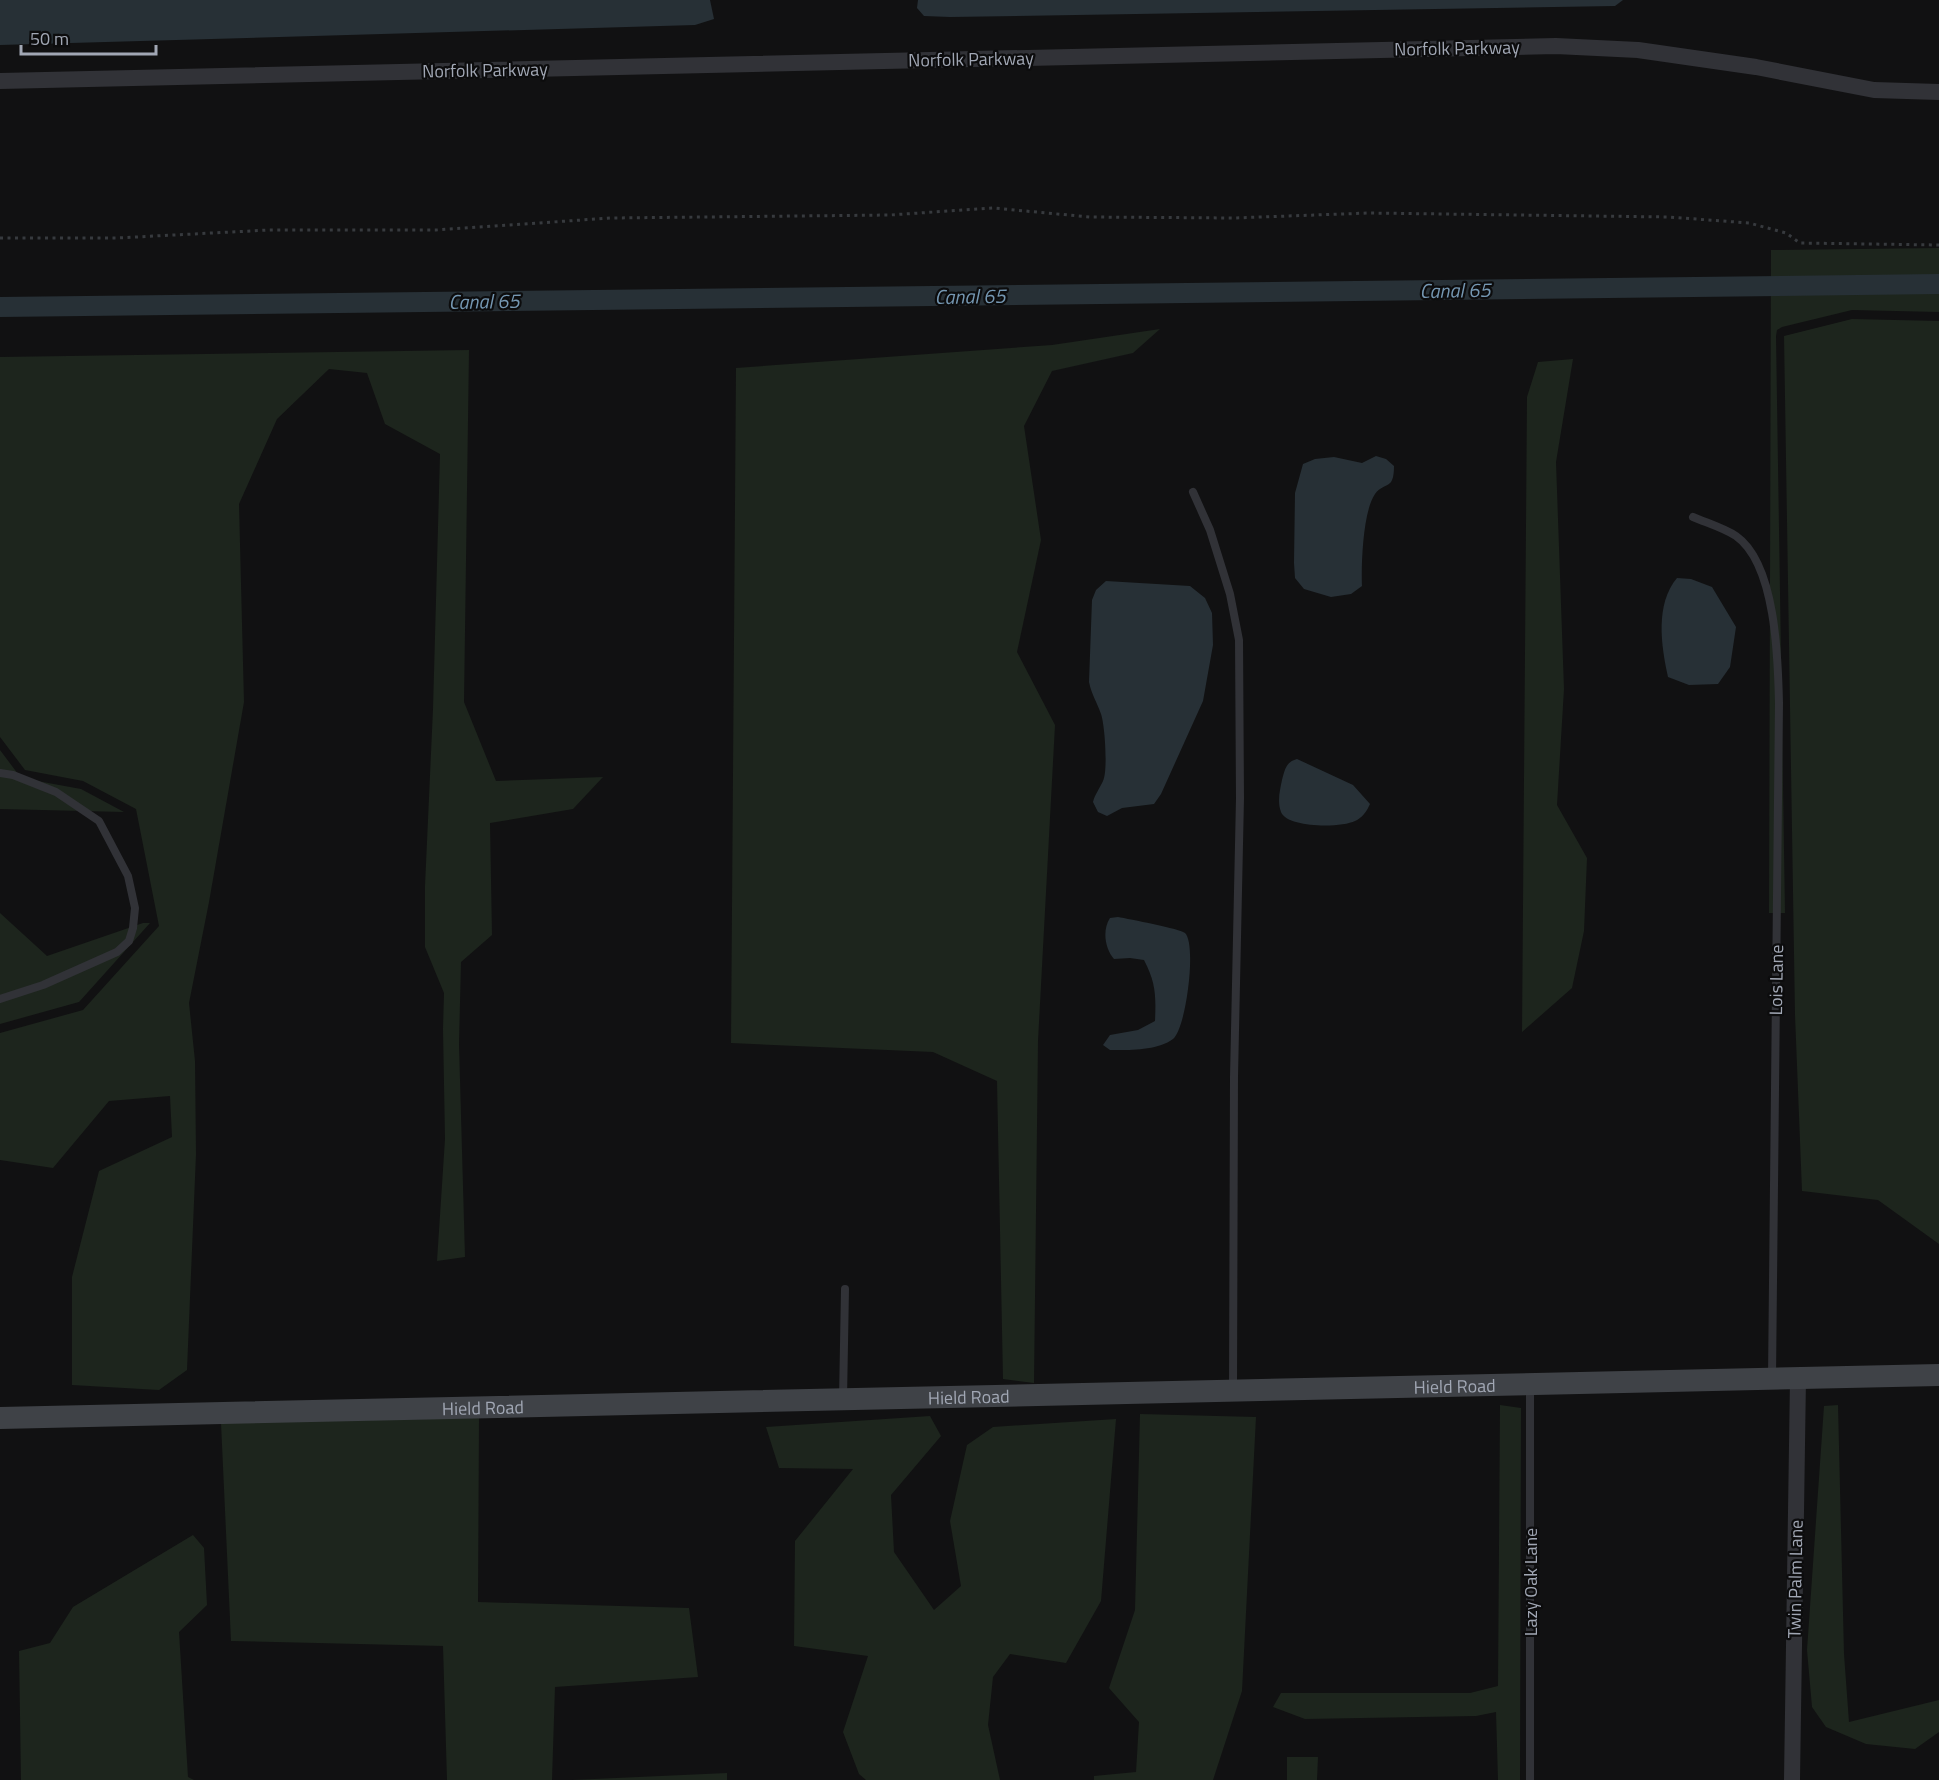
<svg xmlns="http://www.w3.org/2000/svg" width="1939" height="1780" font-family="'Titillium Web',sans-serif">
	<rect width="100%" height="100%" fill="#111112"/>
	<g fill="#1d251d">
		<polygon points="1939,248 1939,312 1852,310 1782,327 1777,330 1776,336 1785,913 1769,913 1771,250"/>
		<polygon points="1852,319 1939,321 1939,1244 1878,1200 1802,1191 1795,1015 1784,336"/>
		<polygon points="1160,329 1133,353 1052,371 1024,426 1041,540 1017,652 1055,725 1038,1041 1034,1383 1003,1379 997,1081 933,1052 731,1043 736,368 1052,345"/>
		<polygon points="469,350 464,702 496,781 603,777 573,809 490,823 492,935 461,962 459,1044 465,1257 437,1261 445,1139 443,1029 444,993 425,947 425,886 433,709 440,454 385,424 367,373 329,369 277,419 239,504 244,702 209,902 189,1003 195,1061 196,1154 187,1370 159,1390 72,1385 72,1277 99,1171 172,1137 170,1096 109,1101 53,1168 0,1160 0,1033 83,1010 159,926 136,809 83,781 25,770 0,737 0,357"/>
		<polygon points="1573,359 1556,462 1564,689 1557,805 1587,858 1584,931 1572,988 1522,1032 1527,397 1538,362"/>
		<polygon points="0,750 21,778 81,789 124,812 0,809"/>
		<polygon points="0,913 47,956 143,923 150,923 79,1002 0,1024"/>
		<polygon points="1500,1405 1521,1408 1520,1780 1498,1780 1496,1712 1476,1716 1305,1719 1273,1707 1281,1693 1470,1693 1498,1686"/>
		<polygon points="1838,1405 1844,1654 1849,1722 1939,1700 1939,1732 1915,1749 1866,1744 1826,1727 1812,1707 1807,1650 1824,1406"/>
		<polygon points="1140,1414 1256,1417 1242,1691 1213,1780 1094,1780 1094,1776 1136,1772 1139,1722 1109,1688 1135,1610"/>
		<polygon points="930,1416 941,1436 891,1495 894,1552 934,1610 961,1586 950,1521 967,1445 993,1427 1116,1419 1101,1601 1066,1663 1010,1654 993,1677 988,1725 1000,1780 866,1780 859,1774 843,1732 868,1656 794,1646 795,1541 853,1469 779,1468 766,1427"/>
		<polygon points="479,1418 478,1602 689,1608 698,1677 555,1687 552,1780 447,1780 443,1646 231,1641 221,1423"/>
		<polygon points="193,1535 204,1548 207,1605 179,1632 188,1777 194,1780 21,1780 19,1651 50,1643 73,1607"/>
		<polygon points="1287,1757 1318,1757 1317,1780 1287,1780"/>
		<polygon points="727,1773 727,1780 572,1780"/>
	</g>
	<g fill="#273036">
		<polygon points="0,0 710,0 714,19 695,25 0,45"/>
		<polygon points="918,0 1623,0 1615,6 950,17 924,16 917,8"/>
		<path d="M1376,456l10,3 8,7c0,25 -9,15 -19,28 -12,17 -14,71 -13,92l-11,8 -20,3 -27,-8 -9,-11 -1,-15 1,-70 8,-29 12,-5 19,-2 28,6z"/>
		<path d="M1677,578l14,1 21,8 24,40 -6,40 -12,17 -29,1 -21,-8c-7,-31 -13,-73 9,-99z"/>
		<path d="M1106,581l84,5 15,12 7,15 1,32 -10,56 -42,93 -7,10 -32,4 -15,8 -9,-4 -5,-10c2,-8 7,-14 10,-21 5,-10 2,-56 -2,-67 -4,-12 -9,-18 -12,-32l3,-82 4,-10z"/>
		<path d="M1297,759l56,26 17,19c-3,7 -8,14 -15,17 -14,7 -68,7 -74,-9 -4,-11 -1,-22 1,-32 3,-11 4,-18 15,-21z"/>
		<path d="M1118,917c11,2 63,12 67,16 12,11 1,96 -12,106 -16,12 -44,11 -63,11l-7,-5 7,-10 28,-5 17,-9c1,-25 1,-38 -11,-61l-14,-2 -16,1c-9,-10 -12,-29 -4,-41z"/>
	</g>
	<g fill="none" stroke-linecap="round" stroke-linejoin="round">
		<polyline stroke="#273036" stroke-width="20" points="0,307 1939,284"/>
		<polyline stroke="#373a3e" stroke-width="3" stroke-dasharray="3 4.5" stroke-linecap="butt" points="0,238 117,238 269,230 436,230 611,218 890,215 993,208 1090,217 1234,218 1369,213 1669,217 1749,223 1786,233 1800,243 1939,245"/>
		<g stroke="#313237" stroke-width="8">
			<polyline points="1193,492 1210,530 1230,594 1239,640 1240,798 1234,1077 1233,1390"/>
			<path d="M1693,517c14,6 31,11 43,19 40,28 42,123 43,167l-7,675"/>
			<polyline points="0,773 13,775 56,792 99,821 128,876 135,908 133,928 129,941 117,952 43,985 0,999"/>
			<polyline points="1530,1384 1530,1780"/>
			<polyline points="843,1399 845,1289"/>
		</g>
		<g stroke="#313237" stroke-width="16">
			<polyline points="0,81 1556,46 1638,50 1756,67 1874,90 1939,92"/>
			<polyline points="1792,1780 1798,1378"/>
		</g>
		<path stroke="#3f4247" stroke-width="22" id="s1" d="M0,1418l1939,-43"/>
	</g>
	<g text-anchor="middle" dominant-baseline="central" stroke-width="4.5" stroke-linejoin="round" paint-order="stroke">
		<g font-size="18" fill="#a1a7b4" stroke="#0c0c0d">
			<text transform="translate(1457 48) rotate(-1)">Norfolk Parkway</text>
			<text transform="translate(971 59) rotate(-1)">Norfolk Parkway</text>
			<text transform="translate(485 70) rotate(-1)">Norfolk Parkway</text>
			<text transform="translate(1776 980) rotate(-89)">Lois Lane</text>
			<text stroke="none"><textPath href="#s1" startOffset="1455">Hield Road</textPath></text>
			<text stroke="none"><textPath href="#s1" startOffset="969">Hield Road</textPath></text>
			<text stroke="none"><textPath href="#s1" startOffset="483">Hield Road</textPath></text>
			<text transform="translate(1795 1579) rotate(-89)">Twin Palm Lane</text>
			<text transform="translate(1530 1582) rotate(-90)">Lazy Oak Lane</text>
		</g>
		<g font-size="20" font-style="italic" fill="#7597b2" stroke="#0c0c0d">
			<text transform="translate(1455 290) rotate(-1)">Canal 65</text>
			<text transform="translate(970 296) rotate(-1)">Canal 65</text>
			<text transform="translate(484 301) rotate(-1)">Canal 65</text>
		</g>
	</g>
	<path d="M21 45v9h135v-9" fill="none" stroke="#a1a7b4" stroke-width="3"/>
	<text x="30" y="45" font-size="18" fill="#a1a7b4" stroke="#0c0c0d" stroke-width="4.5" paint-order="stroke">50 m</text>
</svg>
